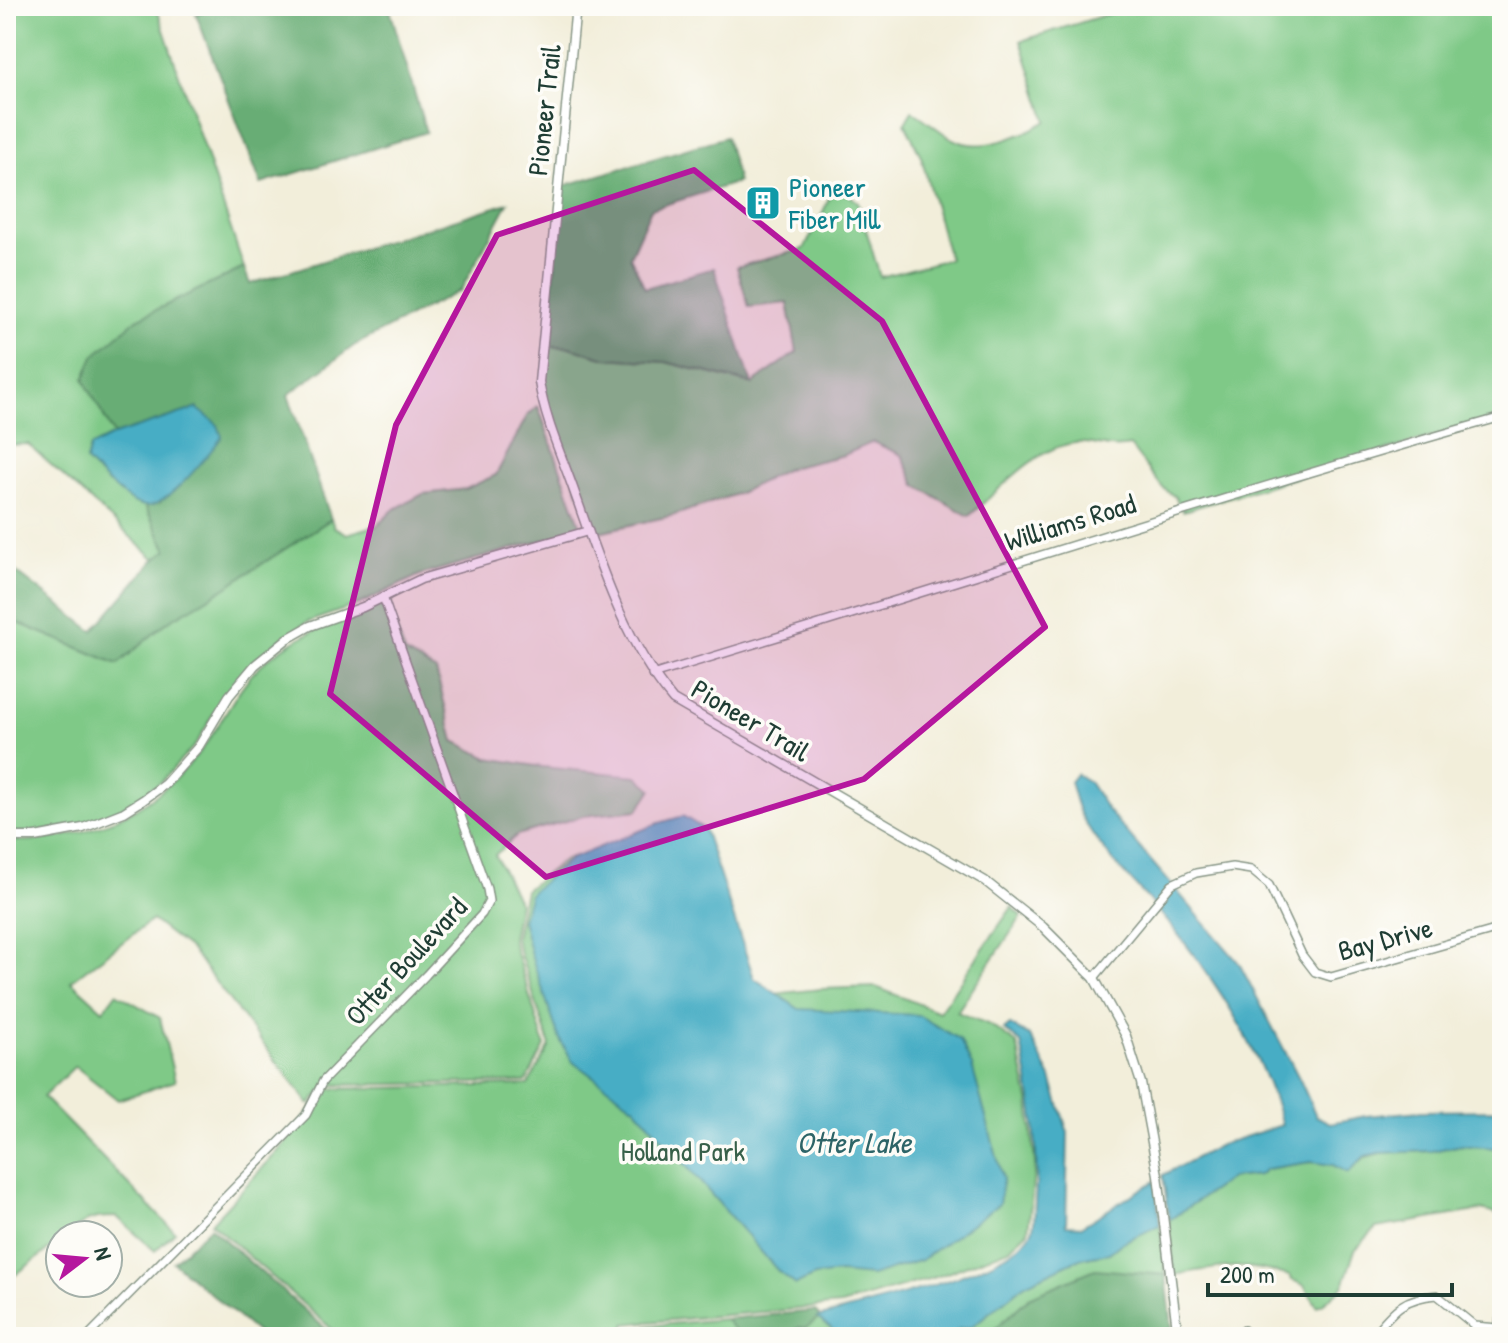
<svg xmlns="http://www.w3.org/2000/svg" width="1508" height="1343" font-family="'Patrick Hand',sans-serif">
	<rect width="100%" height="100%" fill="#fdfcf7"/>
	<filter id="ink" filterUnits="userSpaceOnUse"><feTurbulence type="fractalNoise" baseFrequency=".0125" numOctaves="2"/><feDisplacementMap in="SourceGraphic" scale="16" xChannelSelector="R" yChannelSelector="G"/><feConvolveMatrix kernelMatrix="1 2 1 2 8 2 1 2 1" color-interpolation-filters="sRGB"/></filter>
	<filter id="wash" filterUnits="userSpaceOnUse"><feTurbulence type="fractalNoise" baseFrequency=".006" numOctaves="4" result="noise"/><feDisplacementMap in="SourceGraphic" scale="32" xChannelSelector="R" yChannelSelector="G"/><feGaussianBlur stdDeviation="1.8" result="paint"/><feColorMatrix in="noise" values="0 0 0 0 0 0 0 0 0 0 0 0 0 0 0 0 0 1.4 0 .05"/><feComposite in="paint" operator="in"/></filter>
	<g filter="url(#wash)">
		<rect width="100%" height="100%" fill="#f2eeda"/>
		<g fill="#7fc987" stroke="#4f835e" stroke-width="2">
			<polygon points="6,6 156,6 244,268 137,319 84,379 114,435 90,447 86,461 108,483 145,506 167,550 155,559 28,444 6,445"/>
			<path d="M1134,6h368v410l-319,95 -8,-14 -12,-9 -33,-42c-23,5 -36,-5 -55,-3 -40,4 -77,49 -106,73l-53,-31 -14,-30 -29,-13 -29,13 -55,13 -50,25 -64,22 -81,18 -45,-122 -5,-30 3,-35 23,1 36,11 60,4 86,22 45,-32 -9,-49 -39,4 -12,-40 67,-18 16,-30 15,-35 23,18 22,75 69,-18 -28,-103 -16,-33 7,-12c14,8 27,20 41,28 28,15 70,-4 94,-18l-26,-80z"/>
			<polygon points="538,406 582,529 420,575 362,603 308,622 285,636 251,663 225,694 196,744 162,781 140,797 121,809 82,824 35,833 6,833 6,618 118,664 167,622 220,591 331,519 334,527 347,534 378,525 393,510 423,494 466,489 496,475 527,416"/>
			<path d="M392,598l-2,14 15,41 31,18 18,70 34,17 54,9 95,9 15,13 -14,21 -55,6 -66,19 -22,20 24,48 -7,36 33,107 -19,36 -199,3 -17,20 -119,-155 -39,-30 -81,61 32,29 13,-17 44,25 15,63 -57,19 -43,-34 -32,31 132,135 -20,19 -38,-34c-11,0 -23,0 -33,6 -9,5 -13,12 -24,12v6l-54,41v-441c78,2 148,-29 196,-92 22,-28 33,-60 60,-85 40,-35 83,-44 130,-66z"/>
			<polygon points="689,832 745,997 821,989 876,987 939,1012 1012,907 1022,916 957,1012 990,1025 1017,1044 1029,1100 1035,1164 1028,1231 1009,1249 942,1275 841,1305 625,1324 626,1337 341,1337 211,1223 280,1149 327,1089 528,1085 550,1046 515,938 525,890 565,859"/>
			<path d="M1461,1145l34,3 7,-2v70l-20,-6 -106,18 -21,22 -12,36 -19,17 -7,3 -13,-21 -12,-5 -2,-4c-49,-14 -66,-10 -115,-1l-6,-55 62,-42 28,-3 7,-6 45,-7 43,6c12,-21 54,-15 76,-17 10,-1 21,-4 31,-6z"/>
			<polygon points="1160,1225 1166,1275 1131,1273 1031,1296 986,1337 950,1337 959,1329 971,1327 1025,1284 1080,1258 1109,1253 1123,1242"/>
			<polygon points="817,1318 842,1337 780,1337 800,1327 806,1328"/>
			<polygon points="725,1319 741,1337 639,1337 647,1326"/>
		</g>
		<g fill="#67ad74" stroke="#437554" stroke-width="2">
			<polygon points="218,6 389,6 426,132 261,184 196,14"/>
			<polygon points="726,137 738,182 651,209 630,256 645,288 714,268 752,384 666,362 606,358 570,347 547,346 563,186"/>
			<polygon points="508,203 461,290 355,345 288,395 331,519 220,591 167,622 118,664 6,618 6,564 93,631 155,559 167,550 145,506 160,503 197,408 114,435 84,380 94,356 137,319 244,268 250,284"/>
			<polygon points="210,1227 335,1337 262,1337 173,1262"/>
			<polygon points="1095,1269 1166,1275 1173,1337 986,1337 1031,1296"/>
			<polygon points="815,1311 820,1317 806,1328 800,1327 780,1337 741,1337 725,1319"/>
		</g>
		<g fill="#46adc5" stroke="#32757c" stroke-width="2">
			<path d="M197,408l21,17 4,12c-13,16 -55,72 -77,69 -18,-2 -46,-32 -59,-45l4,-14 24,-12z"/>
			<path d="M1076,774l13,8 19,29 131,152 61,117 16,36 14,7 36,-7 55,-5 81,-1v36l-7,2 -34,-3 -29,6 -53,2 -14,3 -17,17 -15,-8 -22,-3 -45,7 -7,6 -28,3 -62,42 -6,-45 57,-30 62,-20c-21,-75 -67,-147 -118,-208 -27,-32 -61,-62 -82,-100 -6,-10 -8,-23 -12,-35z"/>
			<polygon points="683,816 704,829 754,978 799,1009 918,1015 960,1040 972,1066 1003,1179 999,1204 921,1260 871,1276 840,1273 814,1276 796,1285 778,1271 635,1107 573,1062 559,1038 531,955 522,920 530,893 570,859 659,823"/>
			<path d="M1010,1025l20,11 21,42 17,55 -2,92 16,1 73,-45 5,44 -37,17 -14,11 -29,5 -55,26 -54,43 -12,2 -9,8h-108l-25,-19c47,-13 192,-46 214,-85 5,-8 3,-22 4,-31 5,-55 -3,-105 -14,-159l-17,-13z"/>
		</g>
	</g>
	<g filter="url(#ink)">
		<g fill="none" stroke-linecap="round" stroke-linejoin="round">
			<defs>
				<g id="minor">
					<path d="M652,675c284,-85 565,-178 850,-258"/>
					<polyline points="1094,978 1172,884 1196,873 1232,867 1251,870 1269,885 1302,955 1315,972 1331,977 1502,928"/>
					<polyline points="1244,1330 1245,1337"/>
					<polyline points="87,1337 306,1115 323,1081 426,975 482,914 489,901 487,889 383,597"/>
					<path d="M1371,1337c22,-26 30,-39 66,-42l38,31 23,2"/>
					<polyline points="1497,1337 1502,1304"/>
				</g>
				<g id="tertiary">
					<path d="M576,6l-37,376c6,37 21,70 34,106 26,73 50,152 100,212l312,181 58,46 51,51 32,58 15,47 17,92 20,162"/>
					<polyline points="6,837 35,837 83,828 124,812 143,800 165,784 199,746 229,696 255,665 287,639 310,626 363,607 421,579 588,531"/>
				</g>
			</defs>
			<use href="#minor" stroke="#889687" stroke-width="10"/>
			<use href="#tertiary" stroke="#889687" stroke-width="11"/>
			<use href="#minor" stroke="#fff" stroke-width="7"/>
			<use href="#tertiary" stroke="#fff" stroke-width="8"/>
		</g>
	</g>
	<path fill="#b5179e" fill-opacity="0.2" stroke="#b5179e" stroke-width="6" stroke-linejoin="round" d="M694,170l188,151 163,306 -181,152 -318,98 -216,-183 66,-269 101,-190z"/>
	<defs>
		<symbol id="building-square" viewBox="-11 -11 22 22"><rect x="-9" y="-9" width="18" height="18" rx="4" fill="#0f9aa8" stroke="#fdfcf7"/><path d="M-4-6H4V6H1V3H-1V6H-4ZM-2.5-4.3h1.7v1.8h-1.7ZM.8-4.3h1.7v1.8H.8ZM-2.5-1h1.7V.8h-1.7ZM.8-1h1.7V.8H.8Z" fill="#fff"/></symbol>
	</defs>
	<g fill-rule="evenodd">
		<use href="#building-square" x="743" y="183" width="40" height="40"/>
	</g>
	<g text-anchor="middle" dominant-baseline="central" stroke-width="7" stroke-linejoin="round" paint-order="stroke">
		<g font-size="28" fill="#1f3d34" stroke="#fdfcf7">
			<text transform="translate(544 110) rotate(-84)">Pioneer Trail</text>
			<text transform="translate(1070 522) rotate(-17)">Williams Road</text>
			<text transform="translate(751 720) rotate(31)">Pioneer Trail</text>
			<text transform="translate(1385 939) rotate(-15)">Bay Drive</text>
			<text transform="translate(406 961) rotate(-47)">Otter Boulevard</text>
		</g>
		<g font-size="28" fill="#0d838f" stroke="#fdfcf7" text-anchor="start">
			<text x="789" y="187">Pioneer<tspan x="789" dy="32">Fiber Mill</tspan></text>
		</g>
		<g font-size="28" fill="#376049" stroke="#fdfcf7">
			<text x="683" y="1151">Holland Park</text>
		</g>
		<g font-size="30" font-style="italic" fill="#2d6467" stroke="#fdfcf7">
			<text x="854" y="1142">Otter Lake</text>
		</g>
	</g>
	<rect width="1508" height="1343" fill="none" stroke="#fdfcf7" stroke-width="32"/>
	<g transform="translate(84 1259) rotate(74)"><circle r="38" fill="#fdfcf7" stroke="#a4b0a9" stroke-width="2"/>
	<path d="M0-6L14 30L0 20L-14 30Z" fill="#b5179e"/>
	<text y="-12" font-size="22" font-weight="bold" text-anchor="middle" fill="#1f3d34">N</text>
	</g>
	<path d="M1208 1283v12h244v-12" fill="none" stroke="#1f3d34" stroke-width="4"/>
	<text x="1220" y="1283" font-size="24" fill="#1f3d34" stroke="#fdfcf7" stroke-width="6" paint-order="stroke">200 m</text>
</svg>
